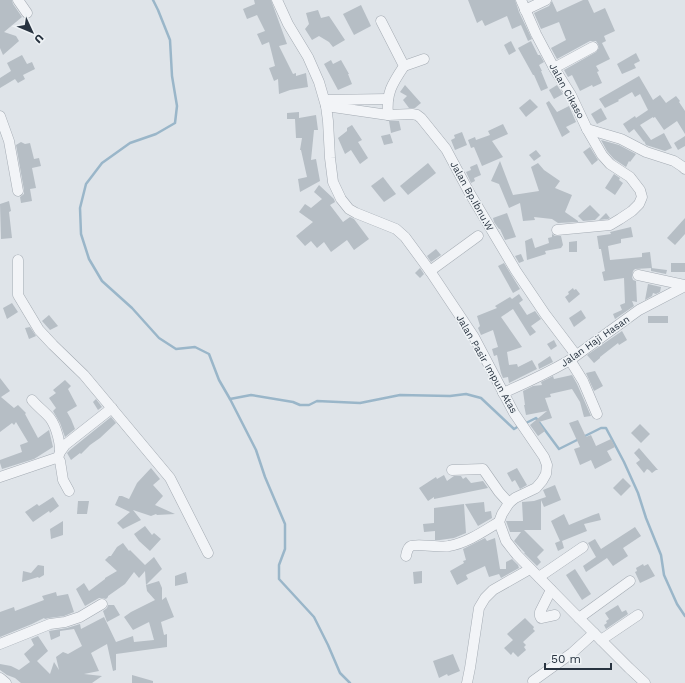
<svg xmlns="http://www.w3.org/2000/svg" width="685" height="683" font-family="'Work Sans',sans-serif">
	<rect width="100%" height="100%" fill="#dfe4e9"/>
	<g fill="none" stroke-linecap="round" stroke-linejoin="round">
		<g stroke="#9ab6c9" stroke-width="2.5">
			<polyline points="153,0 158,10 170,40 172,76 177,106 175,123 156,134 130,143 102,163 86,184 80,208 81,234 89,259 102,281 132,308 159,338 176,349 195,347 209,354 219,380 230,399 256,450 265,477 285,524 285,549 279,565 279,579 314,617 328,645 340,673 350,683"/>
			<polyline points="230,399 251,395 293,402 300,405 309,405 317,401 360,403 400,395 450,396 466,394 481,398 514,429 519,426"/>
			<polyline points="524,424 536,418 559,449 579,439"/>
			<polyline points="583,437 601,428 606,428 624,462 638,493 646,518 661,555 664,575 677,604 685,616"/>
		</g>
	</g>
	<g fill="#b6bec5">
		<polygon points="0,0 12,0 13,4 22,17 4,32 16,36 19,41 3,55 0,48"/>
		<polygon points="254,0 271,0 287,44 279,46 293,74 296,73 296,76 306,73 308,87 290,90 279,94 278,79 274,81 269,68 275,66 269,42 262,45 257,34 265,31 257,15 247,19 243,9 255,4"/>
		<polygon points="468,0 515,0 519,12 532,39 528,41 521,25 512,29 507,16 485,26 482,20 477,23"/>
		<polygon points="583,0 588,0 594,13 605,8 615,31 604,36 606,41 602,43 610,59 596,66 599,71 597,72 602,83 593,87 592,85 580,91 572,75 568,77 564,70 596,52 599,48 598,44 596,41 590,41 557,59 551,48 566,40 559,22 541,29 534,13 549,6 552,1 557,12"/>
		<polygon points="361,5 371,26 354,35 343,14"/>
		<polygon points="318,10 321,18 329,16 345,40 333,47 329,42 319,36 312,40 305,29 309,24 306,13"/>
		<polygon points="511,41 516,51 509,55 504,45"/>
		<polygon points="531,41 538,55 540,55 544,62 539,65 542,71 541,71 548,88 541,91 534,75 533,75 518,48"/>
		<polygon points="636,53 640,61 634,64 636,68 622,74 617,64"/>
		<polygon points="22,55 27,64 32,62 35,69 23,75 25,79 18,83 15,79 0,88 0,78 11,71 7,63"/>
		<polygon points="331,60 333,64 341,60 349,74 348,74 352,84 338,90 324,64"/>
		<polygon points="639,76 653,100 660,95 666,103 676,96 680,101 679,102 685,111 685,134 677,121 664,130 655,117 653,118 653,117 640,125 651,140 664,133 672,148 665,151 646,145 644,141 644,142 634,129 629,133 623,124 635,116 636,118 648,110 640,94 635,97 632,92 618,100 619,101 605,108 599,99"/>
		<polygon points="405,85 421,103 415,108 409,108 403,100 407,96 400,92"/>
		<polygon points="557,85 563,94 554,99 549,90"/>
		<polygon points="530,99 538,107 526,117 519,108"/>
		<polygon points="549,101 557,112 569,106 576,122 566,127 570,132 562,137 546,103"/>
		<polygon points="601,108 607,119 597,124 591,114"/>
		<polygon points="299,112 299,118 316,115 318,130 314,130 311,160 316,159 320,181 300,192 298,179 307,177 301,150 300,150 302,138 296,138 295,119 287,119 287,113"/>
		<polygon points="389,121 399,121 401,130 391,133"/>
		<polygon points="503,124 508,134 492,141 503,157 482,166 474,147 471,148 468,140 475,137 476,140 490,135 488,131"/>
		<polygon points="352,125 362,140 358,142 368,158 360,164 351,150 345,154 338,138 347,131 347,128"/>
		<polygon points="462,132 467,145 455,150 451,140 455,138 454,135"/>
		<polygon points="390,134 393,143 384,145 381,136"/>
		<polygon points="685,136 685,146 678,150 674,143"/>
		<polygon points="601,140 619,145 636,154 630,162 629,161 626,167 614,159 607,151"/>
		<polygon points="21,142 25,144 30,143 34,159 39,158 41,166 32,168 36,188 30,189 32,201 21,203 20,197 24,194 24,190 16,145"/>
		<polygon points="590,147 598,160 592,165 583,152"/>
		<polygon points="536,150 541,156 534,161 529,155"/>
		<polygon points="500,161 513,195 539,191 531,167 538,163 544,170 560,181 555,188 572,195 565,212 578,221 578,222 558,223 552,219 534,217 535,220 523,221 520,203 509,208 499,184 491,181"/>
		<polygon points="428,163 436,173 408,195 400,186"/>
		<polygon points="477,164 481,175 474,178 475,181 471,183 466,172 471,170 470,167"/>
		<polygon points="614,174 620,178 619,180 623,183 615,195 605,188"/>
		<polygon points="383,177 396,194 384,202 371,186"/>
		<polygon points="319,185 334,199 335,202 330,205 343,222 350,217 354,219 369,239 354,250 347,240 331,252 324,242 317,248 311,241 305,246 296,236 313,222 299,212 305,204 311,208 322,199 314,192"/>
		<polygon points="9,201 11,211 9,212 12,238 1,239 0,204"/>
		<polygon points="590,205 600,215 595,220 583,221 578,216"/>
		<polygon points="507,213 516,237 505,240 500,229 499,229 494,222 493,218"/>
		<polygon points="606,213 610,218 608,219 599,220"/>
		<polygon points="685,218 685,234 675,245 667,238"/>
		<polygon points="631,227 633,237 621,239 621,243 608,246 610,260 642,257 642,253 650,252 652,268 635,269 633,271 632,277 633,280 636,281 637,302 632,301 634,306 615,319 613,314 622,310 620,305 625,303 624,278 604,281 602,272 605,271 601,249 599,249 597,236 611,234 610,232"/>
		<polygon points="552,234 555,236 561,236 563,245 561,248 545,251 546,254 527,260 525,241 532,238 535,248 549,243 548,238 552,237"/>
		<polygon points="577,241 577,252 569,252 569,242"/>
		<polygon points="436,249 441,255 431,262 427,256"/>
		<polygon points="521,254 524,261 519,263 515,256"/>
		<polygon points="504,263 520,289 513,293 498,266"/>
		<rect x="671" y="263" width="14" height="9"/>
		<polygon points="420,268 424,274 420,278 415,273"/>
		<polygon points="651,268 667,270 666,274 651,271"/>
		<polygon points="648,284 661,287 660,292 656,294 653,293 652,296 645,300"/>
		<polygon points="573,288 574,290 576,289 580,294 569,303 565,297 569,294 568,292"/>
		<polygon points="519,294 523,300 519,303 527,315 535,311 541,319 531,326 536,332 530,336 513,309 501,317 522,347 507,352 509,365 517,364 518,367 532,360 537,369 509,383 508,377 503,378 501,373 497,355 494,356 492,349 498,347 493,330 481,335 478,328 480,326 477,316 497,308 495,306 510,297 512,299"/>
		<polygon points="12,303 18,312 7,319 3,308"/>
		<polygon points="581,310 586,318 574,327 569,318"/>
		<polygon points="49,315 58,326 50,330 42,321"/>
		<rect x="648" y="316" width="20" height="7"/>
		<polygon points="30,327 36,336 29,339 25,328"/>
		<polygon points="622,331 627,340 619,345 618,343 600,357 600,358 594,363 587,355"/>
		<polygon points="554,340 557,346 551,350 547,344"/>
		<polygon points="550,356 553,362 539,369 538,364"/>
		<polygon points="595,371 603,386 594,391 586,373"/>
		<polygon points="572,375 577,384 591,416 584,417 580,402 572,389 550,394 551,397 545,398 552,418 539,422 545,431 538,436 530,425 547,411 526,415 524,405 525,405 523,391 533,386 542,385 541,382 553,376 554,379"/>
		<polygon points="0,378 10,391 1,397 14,408 18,405 26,413 25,414 38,438 49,430 53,447 34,459 2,469 0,463 0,460 22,452 20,445 28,442 16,422 14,425 12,423 0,432"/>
		<polygon points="65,380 71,386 68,389 77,406 67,412 71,419 75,429 65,437 60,423 53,411 56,408 49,398 56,393 53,390"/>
		<polygon points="96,399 102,407 98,410 93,402"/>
		<polygon points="111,417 116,423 100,438 90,445 81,454 80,453 71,460 67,453 70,450"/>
		<polygon points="578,420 586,437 591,435 596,446 611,439 615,447 607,451 612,460 595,469 591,460 580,465 574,449 580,447 569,423"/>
		<polygon points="640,424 650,434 641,443 631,433"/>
		<polygon points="639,448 645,455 658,470 656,470 652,473 649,470 647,469 644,473 636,463 640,460 634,453"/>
		<polygon points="151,468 160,479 153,485 163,496 155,505 175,514 157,515 156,514 151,516 133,510 141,520 123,529 117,523 130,512 115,505 119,496 122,496 129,499 137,483"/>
		<polygon points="517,468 527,485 520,489 515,480 512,482 507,473"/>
		<polygon points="444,475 447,481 454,476 461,476 463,479 466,477 471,483 483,481 488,488 434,499 434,497 428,501 419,488 436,477 437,479"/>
		<polygon points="623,478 631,486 621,496 613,488"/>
		<polygon points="555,485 561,500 544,507 541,500 541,530 524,530 544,550 537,557 541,562 537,566 524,553 525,553 514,541 521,532 510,532 506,521 523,521 522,502 534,501 546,497 543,490"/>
		<polygon points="53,497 59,506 50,513 49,511 33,522 25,512 37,504 39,506"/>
		<polygon points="78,501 89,501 87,514 77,514"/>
		<polygon points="484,502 485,512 491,511 492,518 478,526 465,504"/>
		<polygon points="464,504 466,533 454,538 440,540 435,540 435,531 424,532 423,524 434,523 434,508"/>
		<polygon points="599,513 601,520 584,524 587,531 562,541 564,548 558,551 555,543 560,541 551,521 564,514 569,525 593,515"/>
		<polygon points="63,521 63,535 51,539 50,529"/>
		<polygon points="145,526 152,535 154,533 161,539 150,551 139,541 134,534"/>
		<polygon points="635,527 641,536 623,548 628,556 613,566 607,558 586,572 583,566 596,557 588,543 595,539 601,549"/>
		<polygon points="485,538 487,541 495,538 500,569 506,569 506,562 512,559 518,565 519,568 501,578 499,574 489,577 485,566 466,575 468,579 457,585 450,571 464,563 463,561 466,560 463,549"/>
		<polygon points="123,543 129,551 130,550 145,565 154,557 162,569 146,585 145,571 139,578 134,572 125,584 108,596 108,597 106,599 102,598 99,598 85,606 76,589 84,583 89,591 105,579 105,578 117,571 105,560 109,556 111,556 117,547"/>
		<polygon points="643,564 644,566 648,564 655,576 640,583 635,572 637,571 636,568"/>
		<polygon points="38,565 44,566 44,575 39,578 38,577 22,582 23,571 31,573"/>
		<polygon points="575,569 591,594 582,600 566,575"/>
		<polygon points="422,571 422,583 414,584 413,572"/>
		<polygon points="186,572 188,583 175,586 175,576"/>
		<polygon points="159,581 162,588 162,600 166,597 174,617 161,622 164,635 167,634 167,647 116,654 116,670 113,671 107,644 91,653 99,671 84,674 102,676 92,683 21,683 15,678 7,675 0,670 0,664 11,666 19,670 30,662 24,654 34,645 31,639 38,636 48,651 37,661 50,674 54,662 59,670 56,657 63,652 68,654 82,646 74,629 60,631 60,636 51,640 49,631 67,628 80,624 81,629 104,617 116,642 133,636 134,642 154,640 149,622 133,630 124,617 131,612 155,600 147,591 146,585"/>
		<polygon points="56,592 57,596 68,594 74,612 64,616 49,618 45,619 44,618 32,624 0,637 0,612 14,607 15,611 44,600 42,596"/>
		<polygon points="108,605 114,605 120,615 107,622 103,611 107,608"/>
		<polygon points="618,605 622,612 626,610 628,614 606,629 604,625 607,623 606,621 609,619 605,613"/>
		<polygon points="525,618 534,627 533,629 535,631 523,642 526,645 524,647 526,650 518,657 513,652 511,655 504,648 513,640 507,634"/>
		<polygon points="453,654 460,671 448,676 447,674 439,678 433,661"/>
		<polygon points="132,675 153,681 153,683 132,683"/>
	</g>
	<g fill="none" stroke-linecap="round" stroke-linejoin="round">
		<defs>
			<g id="minor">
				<polyline points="18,0 27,13"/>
				<polyline points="277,0 288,24 308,57 319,82 326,106 328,121 330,158 333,182 341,199 349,209 356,213 396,229 405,237 430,271 474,337 514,413 544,457 547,465 546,474 542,481 536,488 515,498 509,503 502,514 499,522 506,541 517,555 570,609 629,668 645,683"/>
				<polyline points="521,0 536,34 554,68 571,95 587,129 621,139 646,152 674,161 683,167 685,169"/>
				<polyline points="525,10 546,0"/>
				<path d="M381,21l23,45c-12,18 -18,27 -16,49"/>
				<polyline points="404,66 424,59"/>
				<polyline points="554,68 593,47"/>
				<polyline points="325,100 388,99"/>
				<polyline points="326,106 388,115 412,114 417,115 421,118 446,149 469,192 516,271 545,314 576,355"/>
				<polyline points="0,116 9,141 18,191"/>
				<polyline points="557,230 610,225 620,219 632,211 639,204 642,197 640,190 630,177 610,164 602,155 587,129"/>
				<polyline points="18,260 18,295 39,330 53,345 84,375 170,478 208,553"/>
				<polyline points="430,271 478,236"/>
				<polyline points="638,275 685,285"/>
				<polyline points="570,360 583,381 597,414"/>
				<path d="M503,393c23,-10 46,-21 67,-33l69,-50 46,-24"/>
				<path d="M32,400c6,7 13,12 18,18 6,8 12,28 9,37"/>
				<polyline points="60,452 65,445 112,408"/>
				<polyline points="452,470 483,469 499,492 509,503"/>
				<polyline points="0,477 56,458 58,459 60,461 63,480 69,491"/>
				<path d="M406,556c1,-4 1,-8 5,-10 5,-3 29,2 38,0 18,-3 35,-15 50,-24"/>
				<polyline points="539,577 583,547"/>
				<polyline points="551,590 540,612 540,616 541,618 555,615"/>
				<polyline points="579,618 630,581"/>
				<polyline points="601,640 638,615"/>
				<polyline points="0,644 50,624 65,622 80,617 102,604"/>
				<polyline points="0,678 6,683"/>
				<polyline points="533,681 572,653 594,633"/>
				<polyline points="467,683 470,668 479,608 485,598 493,590 530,569"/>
			</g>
		</defs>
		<use href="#minor" stroke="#a4abb3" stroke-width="11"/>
		<use href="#minor" stroke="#f2f4f7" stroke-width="10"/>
	</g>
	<g text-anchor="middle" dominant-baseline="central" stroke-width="3" stroke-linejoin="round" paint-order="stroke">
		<g font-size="10" fill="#283340" stroke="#eff3f6">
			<text transform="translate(567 91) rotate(61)">Jalan Cikaso</text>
			<text transform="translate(472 196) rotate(61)">Jalan Bp.Ibnu.W</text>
			<text transform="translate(595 341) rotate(-35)">Jalan Haji Hasan</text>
			<text transform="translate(487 364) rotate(60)">Jalan Pasir Impun Atas</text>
		</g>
	</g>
	<g transform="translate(32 32) rotate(134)" stroke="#eff3f6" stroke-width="3" paint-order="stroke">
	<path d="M0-3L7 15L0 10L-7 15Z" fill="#283340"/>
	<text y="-6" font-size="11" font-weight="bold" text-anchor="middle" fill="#283340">U</text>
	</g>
	<path d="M545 663v6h66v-6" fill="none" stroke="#283340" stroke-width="2"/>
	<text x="551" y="663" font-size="12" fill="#283340" stroke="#eff3f6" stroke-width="3" paint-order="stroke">50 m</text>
</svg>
